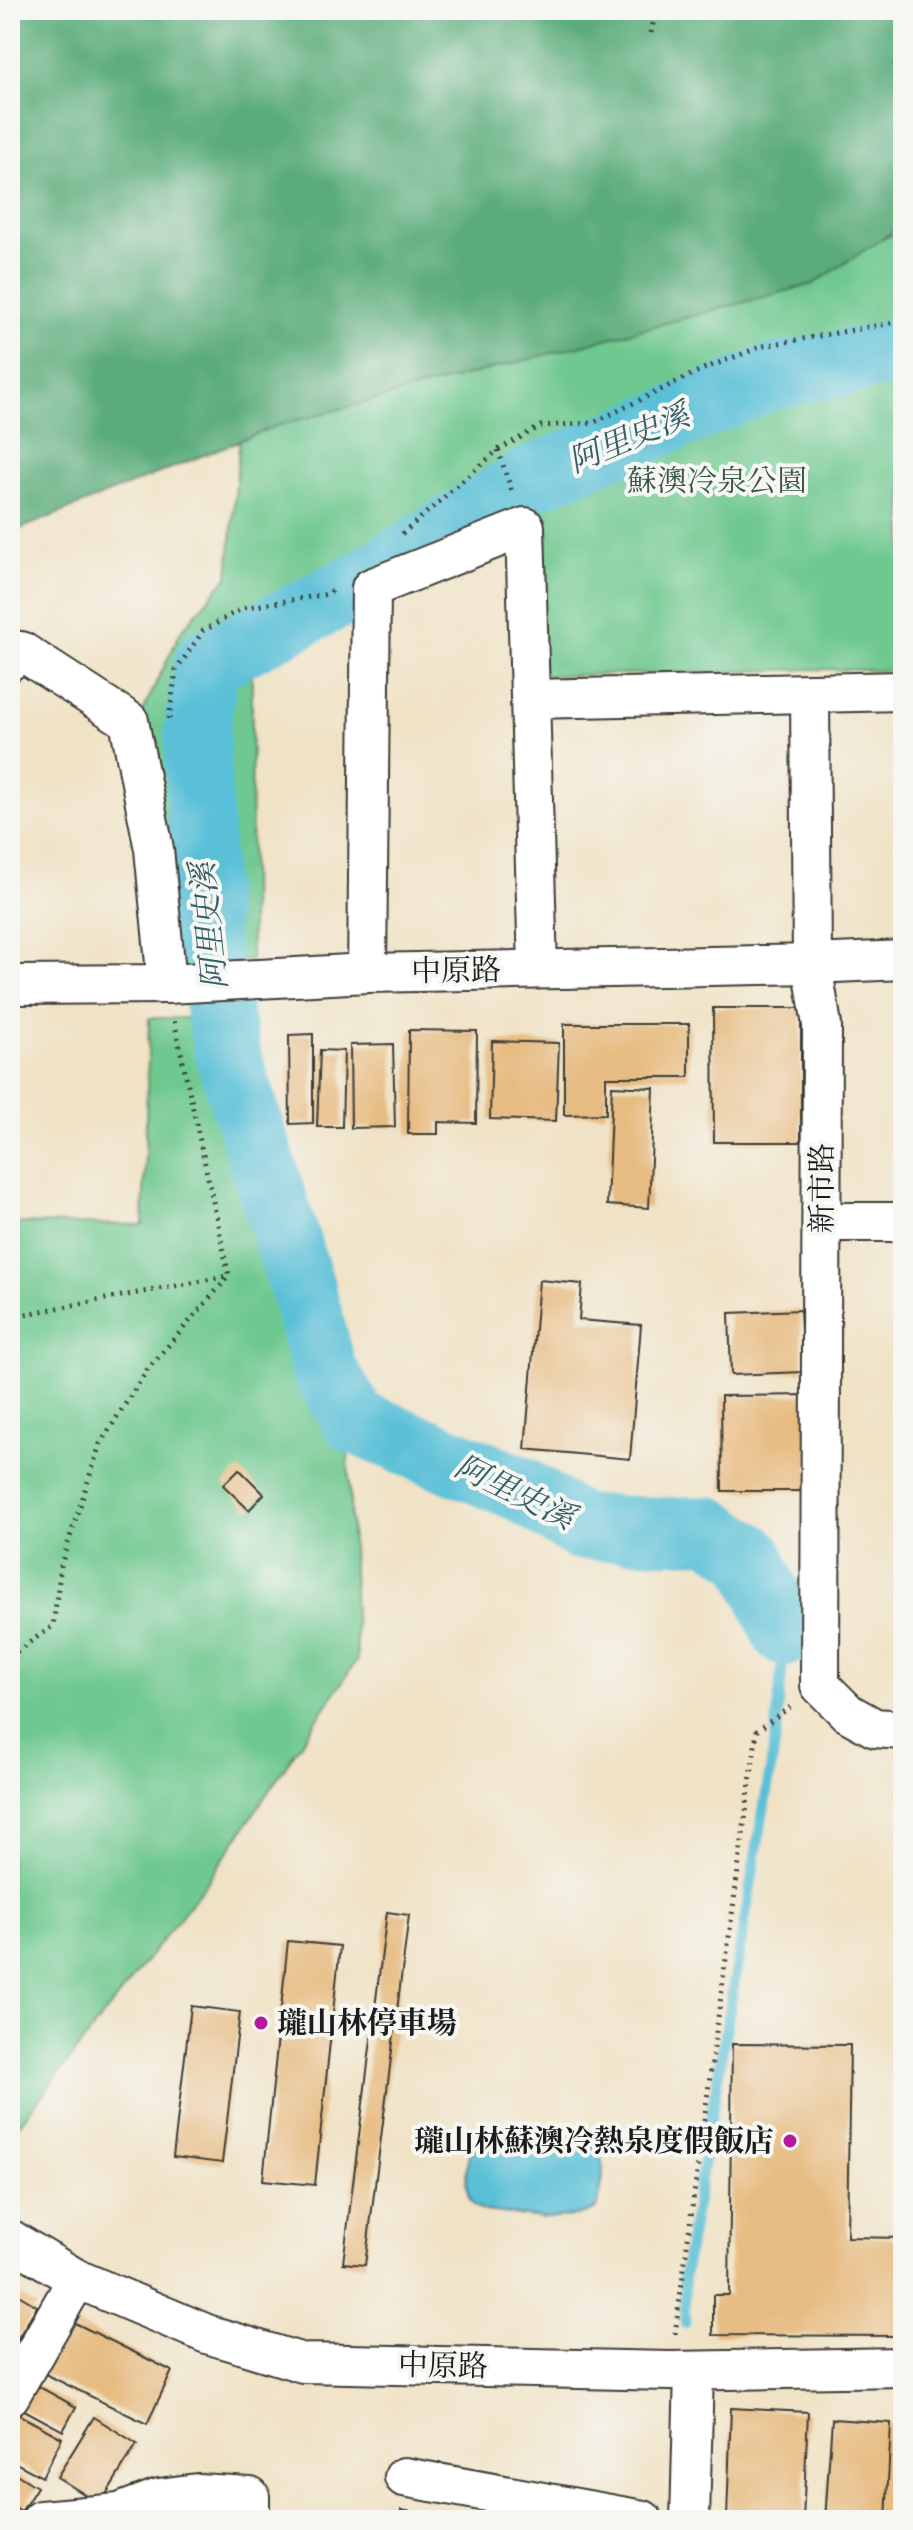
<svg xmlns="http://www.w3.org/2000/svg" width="913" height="2530" font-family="'IM FELL French Canon','Noto Serif TC',serif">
	<rect width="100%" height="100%" fill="#f6f6f2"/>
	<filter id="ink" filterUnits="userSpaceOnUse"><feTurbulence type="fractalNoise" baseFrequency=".0125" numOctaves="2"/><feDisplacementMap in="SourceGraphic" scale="16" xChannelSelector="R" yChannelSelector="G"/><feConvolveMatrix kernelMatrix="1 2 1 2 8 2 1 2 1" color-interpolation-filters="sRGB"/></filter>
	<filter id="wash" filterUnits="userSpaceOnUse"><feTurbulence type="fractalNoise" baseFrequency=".006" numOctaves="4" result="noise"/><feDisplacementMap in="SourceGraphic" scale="32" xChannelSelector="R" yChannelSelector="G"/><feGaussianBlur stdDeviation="1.8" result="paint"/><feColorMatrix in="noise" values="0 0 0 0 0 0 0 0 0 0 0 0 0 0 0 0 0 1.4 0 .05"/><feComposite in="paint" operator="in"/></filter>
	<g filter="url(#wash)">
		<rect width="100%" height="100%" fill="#f0e2c5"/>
		<g fill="#6ec88f" stroke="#457256" stroke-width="2">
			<polygon points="903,232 903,671 822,669 543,676 539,537 377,606 252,651 251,960 169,966 139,719 181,631 228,576 241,423"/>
			<polygon points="149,1018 200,1018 305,1370 347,1433 357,1660 209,1880 10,2136 10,1223 143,1225"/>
		</g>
		<polygon fill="#5aac7a" stroke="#3b644b" stroke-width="2" points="10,10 903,10 903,225 813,284 276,426 10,533"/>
		<path fill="#5ac0d7" stroke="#3b6e7a" stroke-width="2" d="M506,2129c64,6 116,-5 90,80 -33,17 -76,5 -111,2 -2,-1 -10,-4 -11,-6 -12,-12 -9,-55 3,-66 7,-8 19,-9 29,-10z"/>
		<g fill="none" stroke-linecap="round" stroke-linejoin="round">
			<polyline stroke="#5ac0d7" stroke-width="11" points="685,2323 684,2275 775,1743 785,1633"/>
			<polyline stroke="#5ac0d7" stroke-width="66" points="785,1633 751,1556 709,1529 668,1530 580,1527 521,1489 356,1422 324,1370 302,1287 228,1054 204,943 197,729 207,662 365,582 529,480 769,378 903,351"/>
		</g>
		<g id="blocks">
			<g fill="#e7bc82">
				<polygon points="713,1008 801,1008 801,1142 714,1142"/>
				<polygon points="564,1024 689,1024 689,1077 606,1077 606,1114 564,1115"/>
				<polygon points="409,1030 477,1031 476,1123 438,1122 438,1134 408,1134"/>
				<polygon points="313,1034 313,1123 290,1124 289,1035"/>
				<polygon points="492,1041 559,1043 556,1121 490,1119"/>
				<polygon points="393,1044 395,1127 351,1128 350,1045"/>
				<polygon points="320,1050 344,1051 342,1127 317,1127"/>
				<polygon points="612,1086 654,1088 649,1208 607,1205"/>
				<polygon points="539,1280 582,1284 579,1320 641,1325 630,1459 525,1449"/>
				<polygon points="800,1310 803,1372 731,1375 729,1313"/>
				<polygon points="808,1395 809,1491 722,1491 721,1396"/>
				<polygon points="239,1469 264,1494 249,1510 223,1485"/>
				<polygon points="387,1912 409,1915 365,2265 343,2263"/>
				<polygon points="288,1941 340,1946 315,2185 263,2180"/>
				<polygon points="191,2006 240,2012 222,2163 173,2157"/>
				<polygon points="732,2044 850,2045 847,2237 903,2238 903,2336 713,2335 713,2295 729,2295"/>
				<polygon points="10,2290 37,2306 10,2352"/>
				<polygon points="65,2318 172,2371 147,2424 39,2371"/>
				<polygon points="29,2381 76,2407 63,2431 15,2405"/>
				<polygon points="731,2408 808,2412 803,2520 727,2518"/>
				<polygon points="10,2410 62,2438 42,2477 10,2460"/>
				<polygon points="94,2417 137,2444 100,2504 57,2477"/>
				<polygon points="832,2419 891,2423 886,2520 825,2520"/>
				<polygon points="10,2470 37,2487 21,2512 10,2505"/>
				<polygon points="401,2510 447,2518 447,2520 399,2520"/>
			</g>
		</g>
	</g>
	<g filter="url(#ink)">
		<use href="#blocks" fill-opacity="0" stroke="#3c3a35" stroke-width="2"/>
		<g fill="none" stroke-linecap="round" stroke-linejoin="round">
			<defs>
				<g id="minor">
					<polyline points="10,661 21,651 129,721 154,849 167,984"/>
					<polyline points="810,693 812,964 822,1025 820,1685 848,1713 875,1728 903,1730"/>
					<polyline points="531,699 903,691"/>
					<polyline points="367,973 371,588 525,527 538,969"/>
					<polyline points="10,985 167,984 367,973 812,964 903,960"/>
					<polyline points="823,1222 903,1222"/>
					<polyline points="10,2239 77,2279 207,2334 303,2363 670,2371 903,2367"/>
					<polyline points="10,2396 77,2279"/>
					<polyline points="404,2477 643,2520"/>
					<polyline points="41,2520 119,2513 159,2498 197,2493 250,2496 250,2520"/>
					<polyline points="690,2520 694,2371"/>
				</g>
			</defs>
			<use href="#minor" stroke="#3c3a35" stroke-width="42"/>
			<g stroke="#3c3a35" stroke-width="5" stroke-dasharray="2 6" stroke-linecap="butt">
				<polyline points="526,10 655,15 743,10"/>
				<polyline points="651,33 655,15"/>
				<polyline points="894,66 903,57"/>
				<polyline points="498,450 512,492"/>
				<polyline points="402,534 498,450 541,426 593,423 703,369 763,346 903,321"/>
				<polyline points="169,719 176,670 203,631 243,608 328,594 335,588"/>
				<polyline points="10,1317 228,1276"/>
				<polyline points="10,1656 53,1626 61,1565 100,1444 147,1370 229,1276 174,1020"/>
				<polyline points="675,2334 757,1731 790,1707"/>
			</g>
			<use href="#minor" stroke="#fff" stroke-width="38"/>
		</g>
	</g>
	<g fill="#b5179e" stroke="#f6f6f2" stroke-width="3">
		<circle cx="261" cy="2023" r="8"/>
		<circle cx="790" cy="2141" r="8"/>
	</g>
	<g text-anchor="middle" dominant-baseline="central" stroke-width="8" stroke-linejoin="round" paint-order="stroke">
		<g font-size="30" fill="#395844" stroke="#f6f6f2">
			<text x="717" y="481">蘇澳冷泉公園</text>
		</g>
		<g font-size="30" fill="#1c1c1c" stroke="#f6f6f2">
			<text transform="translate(456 971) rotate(-1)">中原路</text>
			<text transform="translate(822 1188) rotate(-90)">新市路</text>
			<text transform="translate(443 2366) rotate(1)">中原路</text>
		</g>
		<g font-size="30" font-weight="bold" fill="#1c1c1c" stroke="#f6f6f2" text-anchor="start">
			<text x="277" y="2023">瓏山林停車場</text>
			<text x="774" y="2141" text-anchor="end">瓏山林蘇澳冷熱泉度假飯店</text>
		</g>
		<g font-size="32" font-style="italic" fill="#355e67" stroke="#f6f6f2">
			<text transform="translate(629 438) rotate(-23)">阿里史溪</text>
			<text transform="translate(209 926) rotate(-96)">阿里史溪</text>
			<text transform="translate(515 1492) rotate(26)">阿里史溪</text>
		</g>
	</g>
	<rect width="913" height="2530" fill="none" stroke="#f6f6f2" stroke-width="40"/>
</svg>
